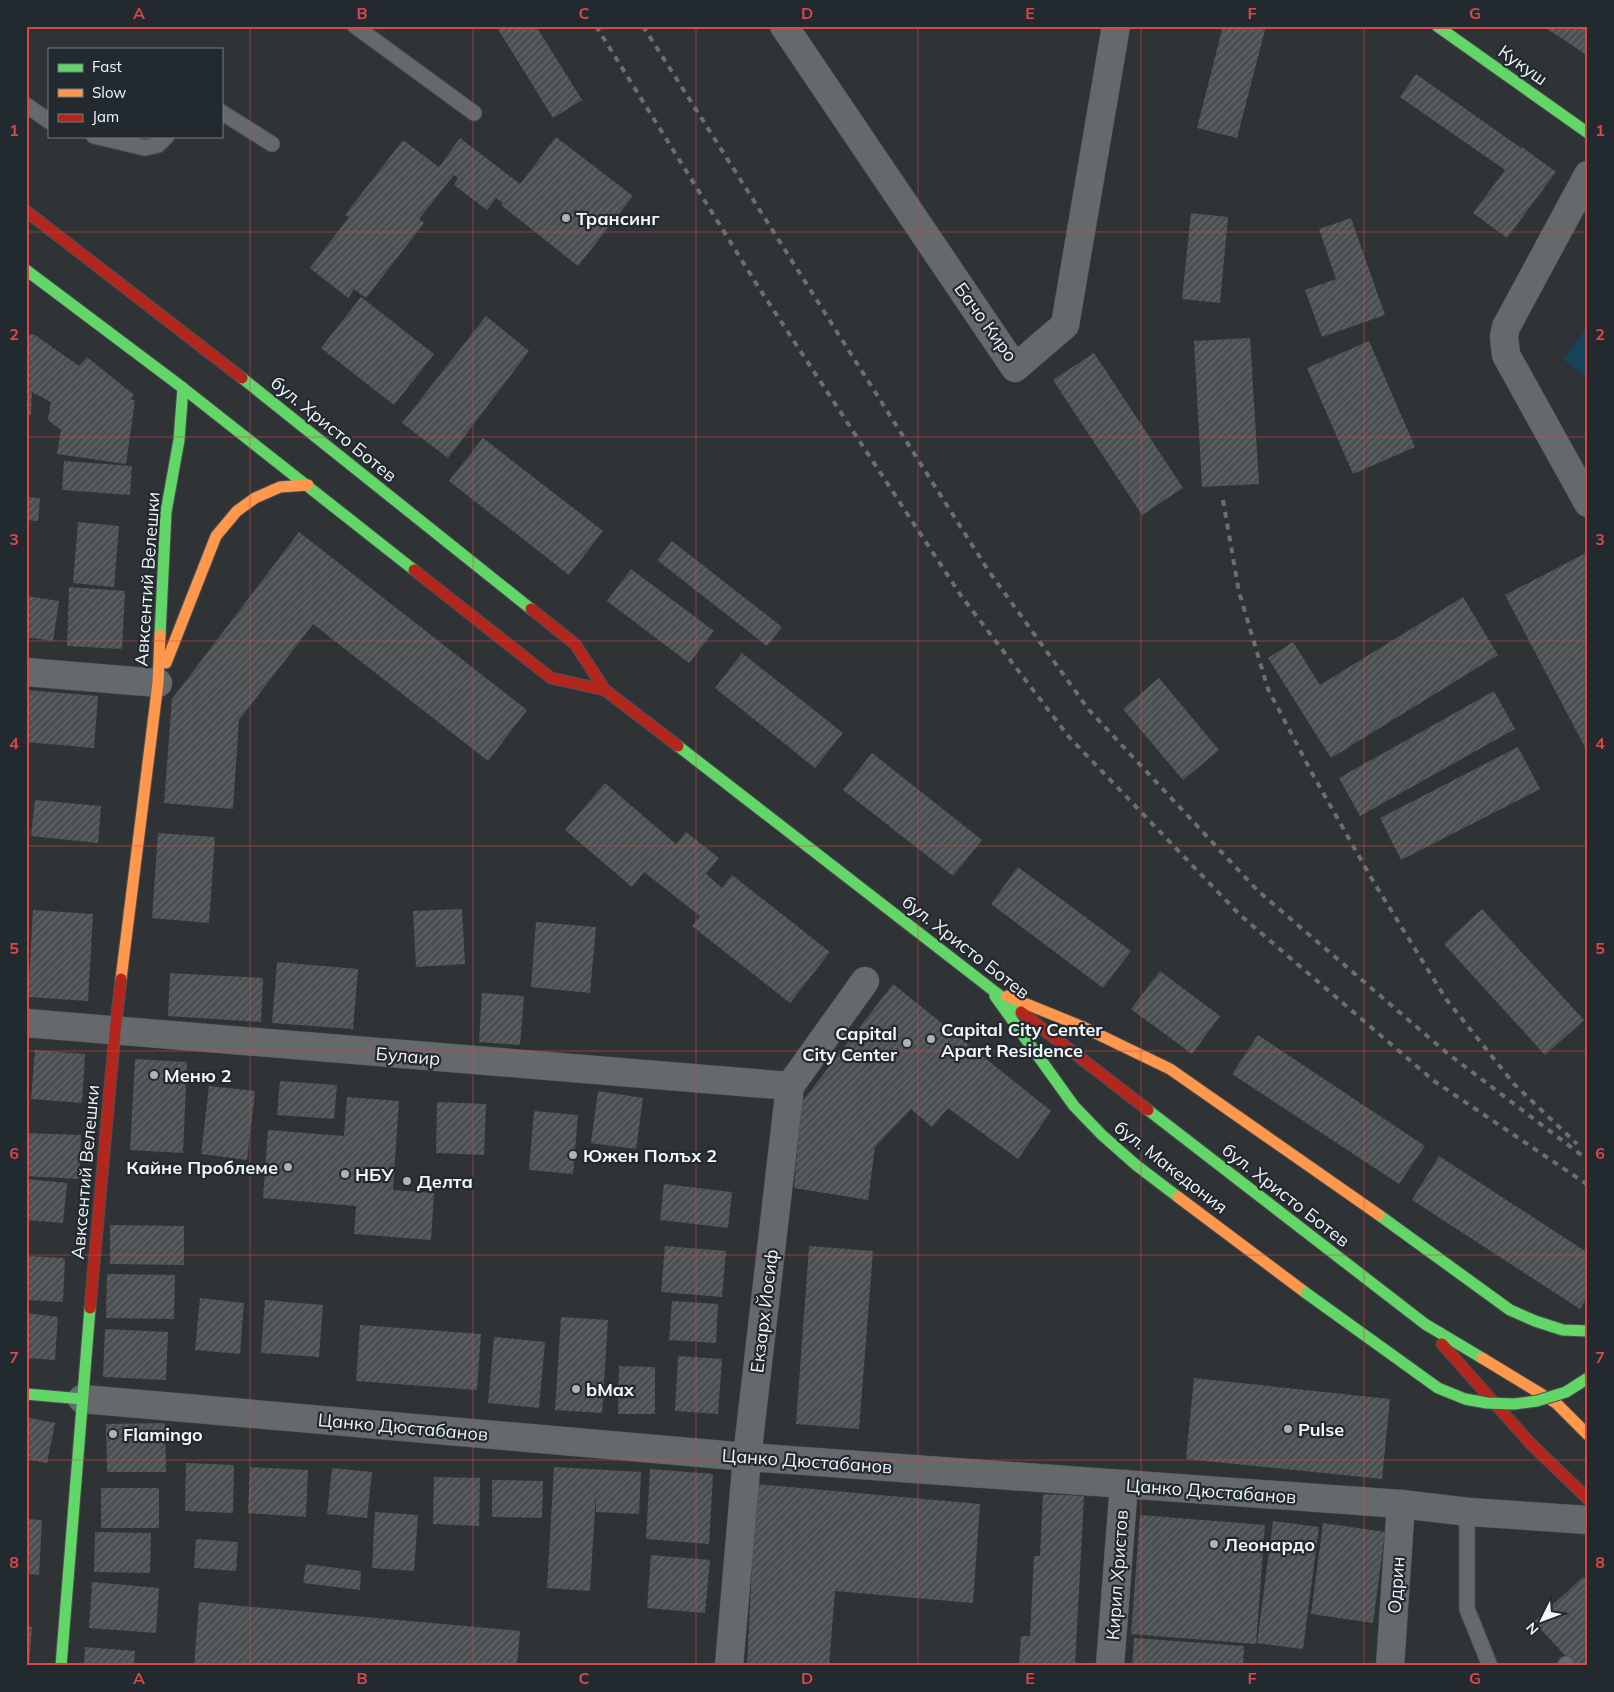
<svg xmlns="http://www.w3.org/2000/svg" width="1614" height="1692" font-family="Mulish,sans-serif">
	<defs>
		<pattern id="building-hatch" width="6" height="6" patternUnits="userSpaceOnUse" patternTransform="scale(1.25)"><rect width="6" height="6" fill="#4c4f51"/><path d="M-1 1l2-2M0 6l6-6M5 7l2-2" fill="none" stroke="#66696b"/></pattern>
	</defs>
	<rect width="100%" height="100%" fill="#303336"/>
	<polygon fill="#16425c" points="1588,325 1588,377 1563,360"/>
	<g fill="url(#building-hatch)">
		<polygon points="496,26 536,26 582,100 553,118"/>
		<polygon points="1223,26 1266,26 1237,138 1197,128"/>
		<polygon points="1543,26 1588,26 1588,56"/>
		<polygon points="1416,74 1521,148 1522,147 1556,172 1507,238 1473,213 1505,170 1400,97"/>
		<polygon points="556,137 633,196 578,266 501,205 503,203 496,198 487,210 454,185 458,178 454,175 419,219 424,223 366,298 354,289 348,298 310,268 349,217 345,215 403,140 439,167 460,138 520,184"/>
		<polygon points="1191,213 1228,217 1220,303 1182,299"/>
		<polygon points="1351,218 1385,315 1322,337 1305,290 1336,279 1319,229"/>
		<polygon points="361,297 434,354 394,405 321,348"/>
		<polygon points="486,316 529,351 448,458 402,423"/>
		<polygon points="26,334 35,335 79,366 87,357 134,395 131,400 135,400 126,464 57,454 61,430 48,420 51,402 32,392 31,415 26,414"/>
		<polygon points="1250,338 1259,484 1202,487 1194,341"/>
		<polygon points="1369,341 1415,447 1353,474 1307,368"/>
		<polygon points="1094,353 1183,488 1142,515 1053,380"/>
		<polygon points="483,438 603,531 569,575 449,481"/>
		<polygon points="64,461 132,466 130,495 62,490"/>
		<polygon points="26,497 40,498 38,521 26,520"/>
		<polygon points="78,522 119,526 114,587 73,583"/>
		<polygon points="299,532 527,710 488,761 313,624 239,720 233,809 164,803 172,699"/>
		<polygon points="672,541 782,627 767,646 657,560"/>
		<polygon points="1588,552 1588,753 1505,595"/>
		<polygon points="631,569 714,631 689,663 607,601"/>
		<polygon points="69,587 125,591 122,649 67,646"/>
		<polygon points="26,596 59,601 53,641 26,637"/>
		<polygon points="1463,597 1498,655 1331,758 1268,658 1293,642 1320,685"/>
		<polygon points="742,653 843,733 815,768 715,688"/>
		<polygon points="1159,678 1219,750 1183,780 1123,709"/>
		<polygon points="26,690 98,696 94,748 26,742"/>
		<polygon points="1494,691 1515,729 1360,816 1339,778"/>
		<polygon points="1518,747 1540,789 1401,860 1380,818"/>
		<polygon points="872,753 982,840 953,876 843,790"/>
		<polygon points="605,783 676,844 686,832 719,858 706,874 722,888 732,875 830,952 790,1003 692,926 700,916 644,872 632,887 565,830"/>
		<polygon points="35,800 101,806 98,843 31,836"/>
		<polygon points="158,833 215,837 209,923 152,918"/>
		<polygon points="1018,867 1131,951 1103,988 991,904"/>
		<polygon points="462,909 465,964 416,967 413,911"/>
		<polygon points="1482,909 1584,1020 1545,1055 1444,944"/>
		<polygon points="33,910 93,914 88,1001 28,997"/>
		<polygon points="536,922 596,927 590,993 531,987"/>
		<polygon points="277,962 358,969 353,1029 272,1023"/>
		<polygon points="1160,971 1220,1016 1192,1054 1131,1009"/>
		<polygon points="170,973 263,978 261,1022 168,1016"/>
		<polygon points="893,984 1051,1111 1018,1159 948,1108 932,1127 911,1109 875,1147 868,1200 794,1188 801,1103"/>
		<polygon points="482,993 524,996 520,1045 479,1042"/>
		<polygon points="1258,1035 1425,1146 1399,1184 1232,1074"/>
		<polygon points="35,1050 85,1054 82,1103 31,1099"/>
		<polygon points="135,1059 187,1062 183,1153 130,1150"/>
		<polygon points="280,1081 337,1085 334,1119 277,1115"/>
		<polygon points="209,1086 255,1091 247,1160 201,1154"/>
		<polygon points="598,1091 643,1098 636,1149 591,1143"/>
		<polygon points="347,1097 399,1101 393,1190 434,1193 431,1240 354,1234 356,1206 263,1198 268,1130 344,1136"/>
		<polygon points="437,1102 486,1104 484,1155 436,1153"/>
		<polygon points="534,1111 578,1115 573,1174 529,1170"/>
		<polygon points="26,1133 81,1135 79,1179 26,1176"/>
		<polygon points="1439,1156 1588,1253 1588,1296 1580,1309 1412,1200"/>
		<polygon points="26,1179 67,1183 63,1223 26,1220"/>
		<polygon points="664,1184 732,1192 728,1228 660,1220"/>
		<polygon points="110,1225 184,1226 184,1265 110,1264"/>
		<polygon points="665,1246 726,1251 722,1297 661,1292"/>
		<polygon points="809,1246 873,1251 859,1429 796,1424"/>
		<polygon points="26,1256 65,1258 63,1302 26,1300"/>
		<polygon points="107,1274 175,1275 174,1319 106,1318"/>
		<polygon points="200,1298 244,1303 240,1354 195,1350"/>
		<polygon points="265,1300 323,1305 319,1357 261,1353"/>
		<polygon points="672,1301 718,1304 716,1343 669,1340"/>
		<polygon points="26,1313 58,1317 55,1360 26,1358"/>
		<polygon points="561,1317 608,1320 602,1413 555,1410"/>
		<polygon points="360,1325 481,1334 477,1390 356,1381"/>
		<polygon points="105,1329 168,1332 166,1380 103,1377"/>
		<polygon points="494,1337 545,1342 539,1408 488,1403"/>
		<polygon points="678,1356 722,1359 718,1414 675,1411"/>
		<polygon points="619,1366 655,1367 655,1414 618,1414"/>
		<polygon points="1194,1378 1390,1399 1382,1479 1186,1459"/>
		<polygon points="26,1417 55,1423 47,1463 26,1459"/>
		<polygon points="165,1423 166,1472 107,1472 106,1424"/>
		<polygon points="186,1463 234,1465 233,1513 185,1511"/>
		<polygon points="250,1467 308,1470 306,1517 248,1513"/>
		<polygon points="554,1467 641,1472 639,1514 596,1512 596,1492 590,1591 547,1588"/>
		<polygon points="332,1468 372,1472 367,1518 327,1514"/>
		<polygon points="650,1469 713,1474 709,1544 646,1539"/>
		<polygon points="434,1477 480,1478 479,1526 433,1524"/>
		<polygon points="492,1480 543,1481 542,1518 492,1517"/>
		<polygon points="756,1484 980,1504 973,1603 835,1591 829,1666 747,1666"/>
		<rect x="101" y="1488" width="58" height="40"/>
		<polygon points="1043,1494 1084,1496 1075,1666 1019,1666 1021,1636 1030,1636 1034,1556 1040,1556"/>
		<polygon points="375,1512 418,1515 414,1571 372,1568"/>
		<polygon points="1140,1515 1265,1525 1256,1644 1131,1634"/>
		<polygon points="26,1519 42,1520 39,1575 26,1574"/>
		<polygon points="1273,1521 1319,1527 1303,1649 1257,1643"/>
		<polygon points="1323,1523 1385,1532 1373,1623 1311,1614"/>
		<polygon points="95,1532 151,1533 150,1573 94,1572"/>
		<polygon points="196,1539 238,1542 236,1571 194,1568"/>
		<polygon points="651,1555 710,1560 705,1613 647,1608"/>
		<polygon points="306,1564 361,1571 360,1590 303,1583"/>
		<polygon points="1583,1577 1588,1582 1588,1666 1575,1666 1534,1622"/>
		<polygon points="92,1582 159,1588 156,1633 89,1628"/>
		<polygon points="199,1602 520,1631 517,1666 194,1666"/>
		<polygon points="26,1626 32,1627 29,1666 26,1666"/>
		<polygon points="1134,1638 1244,1646 1243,1666 1132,1666"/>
		<polygon points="85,1647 135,1651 134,1666 84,1666"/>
	</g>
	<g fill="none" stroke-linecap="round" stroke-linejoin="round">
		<defs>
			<g id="lane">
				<polyline points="355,26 474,113"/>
				<polyline points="26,105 49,121"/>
				<polyline points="221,112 272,144"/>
				<polyline points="94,136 145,148 158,145 167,136"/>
				<polyline points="1469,1512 1467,1525 1467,1609 1490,1666"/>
				<polyline points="1565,1666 1566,1664"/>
			</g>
			<g id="street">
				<polyline points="784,26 1015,368 1065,325 1116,26"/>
				<polyline points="1588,175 1506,327 1504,336 1506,355 1588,503"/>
				<polyline points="26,672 158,683"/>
				<polyline points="26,1023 790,1086"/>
				<polyline points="82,1399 747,1457 1401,1504 1469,1512 1588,1520"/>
				<polyline points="729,1666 747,1457 790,1086 865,981"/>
				<polyline points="1110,1666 1124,1484"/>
				<polyline points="1390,1666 1401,1504"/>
			</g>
			<g id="fast">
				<polyline points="1437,26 1588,133"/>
				<polyline points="26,270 183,388 414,570"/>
				<polyline points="242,378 531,609"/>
				<polyline points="160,635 166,512 179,440 183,388"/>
				<polyline points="678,746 1021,1012"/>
				<polyline points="995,996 1074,1106 1102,1135 1136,1165 1178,1197"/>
				<polyline points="1148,1110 1425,1324 1482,1358"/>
				<polyline points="1379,1215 1510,1310 1535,1321 1563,1330 1588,1331"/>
				<polyline points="26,1394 82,1399"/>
				<polyline points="61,1666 90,1308"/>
			</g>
			<g id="slow">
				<polyline points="166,663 216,536 237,511 255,498 280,487 308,485"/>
				<polyline points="121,979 158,683 160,635"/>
				<polyline points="1007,996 1083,1027 1170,1069 1379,1215"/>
				<polyline points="1178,1197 1306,1293"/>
				<polyline points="1482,1358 1556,1403 1588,1435"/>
			</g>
			<g id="jam">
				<polyline points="26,211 242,378"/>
				<polyline points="414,570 551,678 605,690"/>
				<polyline points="531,609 575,644 605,690 678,746"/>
				<polyline points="1021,1012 1148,1110"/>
				<polyline points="90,1308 115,1032 121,979"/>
				<polyline points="1442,1344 1530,1443 1588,1499"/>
			</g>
		</defs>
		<use href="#lane" stroke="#4c5052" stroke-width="17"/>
		<use href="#street" stroke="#4c5052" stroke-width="29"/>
		<use href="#fast" stroke="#4c5052" stroke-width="13"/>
		<use href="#slow" stroke="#4c5052" stroke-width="13"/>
		<use href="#jam" stroke="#4c5052" stroke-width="13"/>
		<use href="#lane" stroke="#66696c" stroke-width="15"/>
		<use href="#street" stroke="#66696c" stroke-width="28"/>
		<use href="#fast" stroke="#63d668" stroke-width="11"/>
		<use href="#slow" stroke="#ff974d" stroke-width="11"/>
		<use href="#jam" stroke="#b3261e" stroke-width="11"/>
		<g stroke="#6c6e71" stroke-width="4" stroke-dasharray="6 6" stroke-linecap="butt">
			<polyline points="596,26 759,288 962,597 1069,737 1240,915 1434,1081 1588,1185"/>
			<polyline points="643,26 988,570 1089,710 1257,890 1447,1053 1588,1160"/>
			<polyline points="1223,500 1239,592 1268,689 1313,775 1373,881 1446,999 1514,1084 1577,1144"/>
		</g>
		<defs>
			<polyline id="fast-bridge" points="1306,1293 1438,1388 1465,1399 1487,1403 1514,1404 1537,1401 1566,1392 1588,1378"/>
		</defs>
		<use href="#fast-bridge" stroke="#4c5052" stroke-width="13" stroke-linecap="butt"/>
		<use href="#fast-bridge" stroke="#63d668" stroke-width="11"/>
	</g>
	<path fill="none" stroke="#da4748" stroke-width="1" stroke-opacity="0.55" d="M250,26v1640M473,26v1640M696,26v1640M918,26v1640M1141,26v1640M1364,26v1640M26,232h1562M26,437h1562M26,641h1562M26,846h1562M26,1051h1562M26,1255h1562M26,1460h1562"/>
	<g fill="#adb2b5" stroke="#222a30" stroke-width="2">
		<circle cx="566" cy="218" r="5"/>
		<circle cx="931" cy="1039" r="5"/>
		<circle cx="907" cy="1043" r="5"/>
		<circle cx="154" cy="1075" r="5"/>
		<circle cx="573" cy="1155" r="5"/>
		<circle cx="288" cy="1167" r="5"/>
		<circle cx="345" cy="1174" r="5"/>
		<circle cx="407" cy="1181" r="5"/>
		<circle cx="576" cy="1389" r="5"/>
		<circle cx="1288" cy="1429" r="5"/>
		<circle cx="113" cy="1434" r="5"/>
		<circle cx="1214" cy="1544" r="5"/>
	</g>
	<g text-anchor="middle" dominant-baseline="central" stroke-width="4.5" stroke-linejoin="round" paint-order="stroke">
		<g font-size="18" fill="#f0f6fa" stroke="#222a30">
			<text transform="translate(1523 65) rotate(35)">Кукуш</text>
			<text transform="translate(986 322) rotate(54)">Бачо Киро</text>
			<text transform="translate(334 429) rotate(39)">бул. Христо Ботев</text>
			<text transform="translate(147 579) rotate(-86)">Авксентий Велешки</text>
			<text transform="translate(966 947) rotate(38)">бул. Христо Ботев</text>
			<text transform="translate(408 1056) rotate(5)">Булаир</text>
			<text transform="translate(1171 1167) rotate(38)">бул. Македония</text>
			<text transform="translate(85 1172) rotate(-85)">Авксентий Велешки</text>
			<text transform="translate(1286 1195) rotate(38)">бул. Христо Ботев</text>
			<text transform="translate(764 1311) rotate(-83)">Екзарх Йосиф</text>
			<text transform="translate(403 1427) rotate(5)">Цанко Дюстабанов</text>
			<text transform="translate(807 1461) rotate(4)">Цанко Дюстабанов</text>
			<text transform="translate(1211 1491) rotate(4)">Цанко Дюстабанов</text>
			<text transform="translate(1117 1575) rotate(-86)">Кирил Христов</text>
			<text transform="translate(1396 1585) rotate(-86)">Одрин</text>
		</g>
		<g font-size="18" font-weight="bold" fill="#f0f6fa" stroke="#222a30" text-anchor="start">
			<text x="576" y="218">Трансинг</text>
			<text x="941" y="1029">Capital City Center<tspan x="941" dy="21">Apart Residence</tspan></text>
			<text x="897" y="1033" text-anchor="end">Capital<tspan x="897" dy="21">City Center</tspan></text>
			<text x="164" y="1075">Меню 2</text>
			<text x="583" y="1155">Южен Полъх 2</text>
			<text x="278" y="1167" text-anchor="end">Кайне Проблеме</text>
			<text x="355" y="1174">НБУ</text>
			<text x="417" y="1181">Делта</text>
			<text x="586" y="1389">bMax</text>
			<text x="1298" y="1429">Pulse</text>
			<text x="123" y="1434">Flamingo</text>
			<text x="1224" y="1544">Леонардо</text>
		</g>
	</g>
	<rect width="1614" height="1692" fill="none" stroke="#222a30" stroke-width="55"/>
	<rect x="48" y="48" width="175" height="90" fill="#222a30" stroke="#747c81"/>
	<rect x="58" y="64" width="25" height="8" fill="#63d668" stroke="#747c81"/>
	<text x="92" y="72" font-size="15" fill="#f0f6fa">Fast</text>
	<rect x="58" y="89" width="25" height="8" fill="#ff974d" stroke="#747c81"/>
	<text x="92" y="98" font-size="15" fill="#f0f6fa">Slow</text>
	<rect x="58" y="114" width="25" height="8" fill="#b3261e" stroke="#747c81"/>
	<text x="92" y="122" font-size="15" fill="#f0f6fa">Jam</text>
	<g transform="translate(1542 1620) rotate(228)" stroke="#222a30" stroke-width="4" paint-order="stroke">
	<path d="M0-4L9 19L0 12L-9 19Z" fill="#f0f6fa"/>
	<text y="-8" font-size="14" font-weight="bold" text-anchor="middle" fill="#f0f6fa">N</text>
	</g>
	<rect x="28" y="28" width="1558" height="1636" fill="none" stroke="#da4748" stroke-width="2"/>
	<g font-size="16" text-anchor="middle" font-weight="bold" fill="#da4748">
		<text x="139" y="19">A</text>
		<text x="362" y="19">B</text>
		<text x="584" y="19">C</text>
		<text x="807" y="19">D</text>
		<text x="1030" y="19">E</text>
		<text x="1252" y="19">F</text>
		<text x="1475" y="19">G</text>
		<text x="14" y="136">1</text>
		<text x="1600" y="136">1</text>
		<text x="14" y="340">2</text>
		<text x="1600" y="340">2</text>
		<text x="14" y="545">3</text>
		<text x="1600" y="545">3</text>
		<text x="14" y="749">4</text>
		<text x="1600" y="749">4</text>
		<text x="14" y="954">5</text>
		<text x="1600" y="954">5</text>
		<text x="14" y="1159">6</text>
		<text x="1600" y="1159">6</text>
		<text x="14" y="1363">7</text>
		<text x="1600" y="1363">7</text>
		<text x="14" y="1568">8</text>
		<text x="1600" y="1568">8</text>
		<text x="139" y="1684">A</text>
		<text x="362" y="1684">B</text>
		<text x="584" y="1684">C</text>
		<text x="807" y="1684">D</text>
		<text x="1030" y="1684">E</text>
		<text x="1252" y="1684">F</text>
		<text x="1475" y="1684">G</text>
	</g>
</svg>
